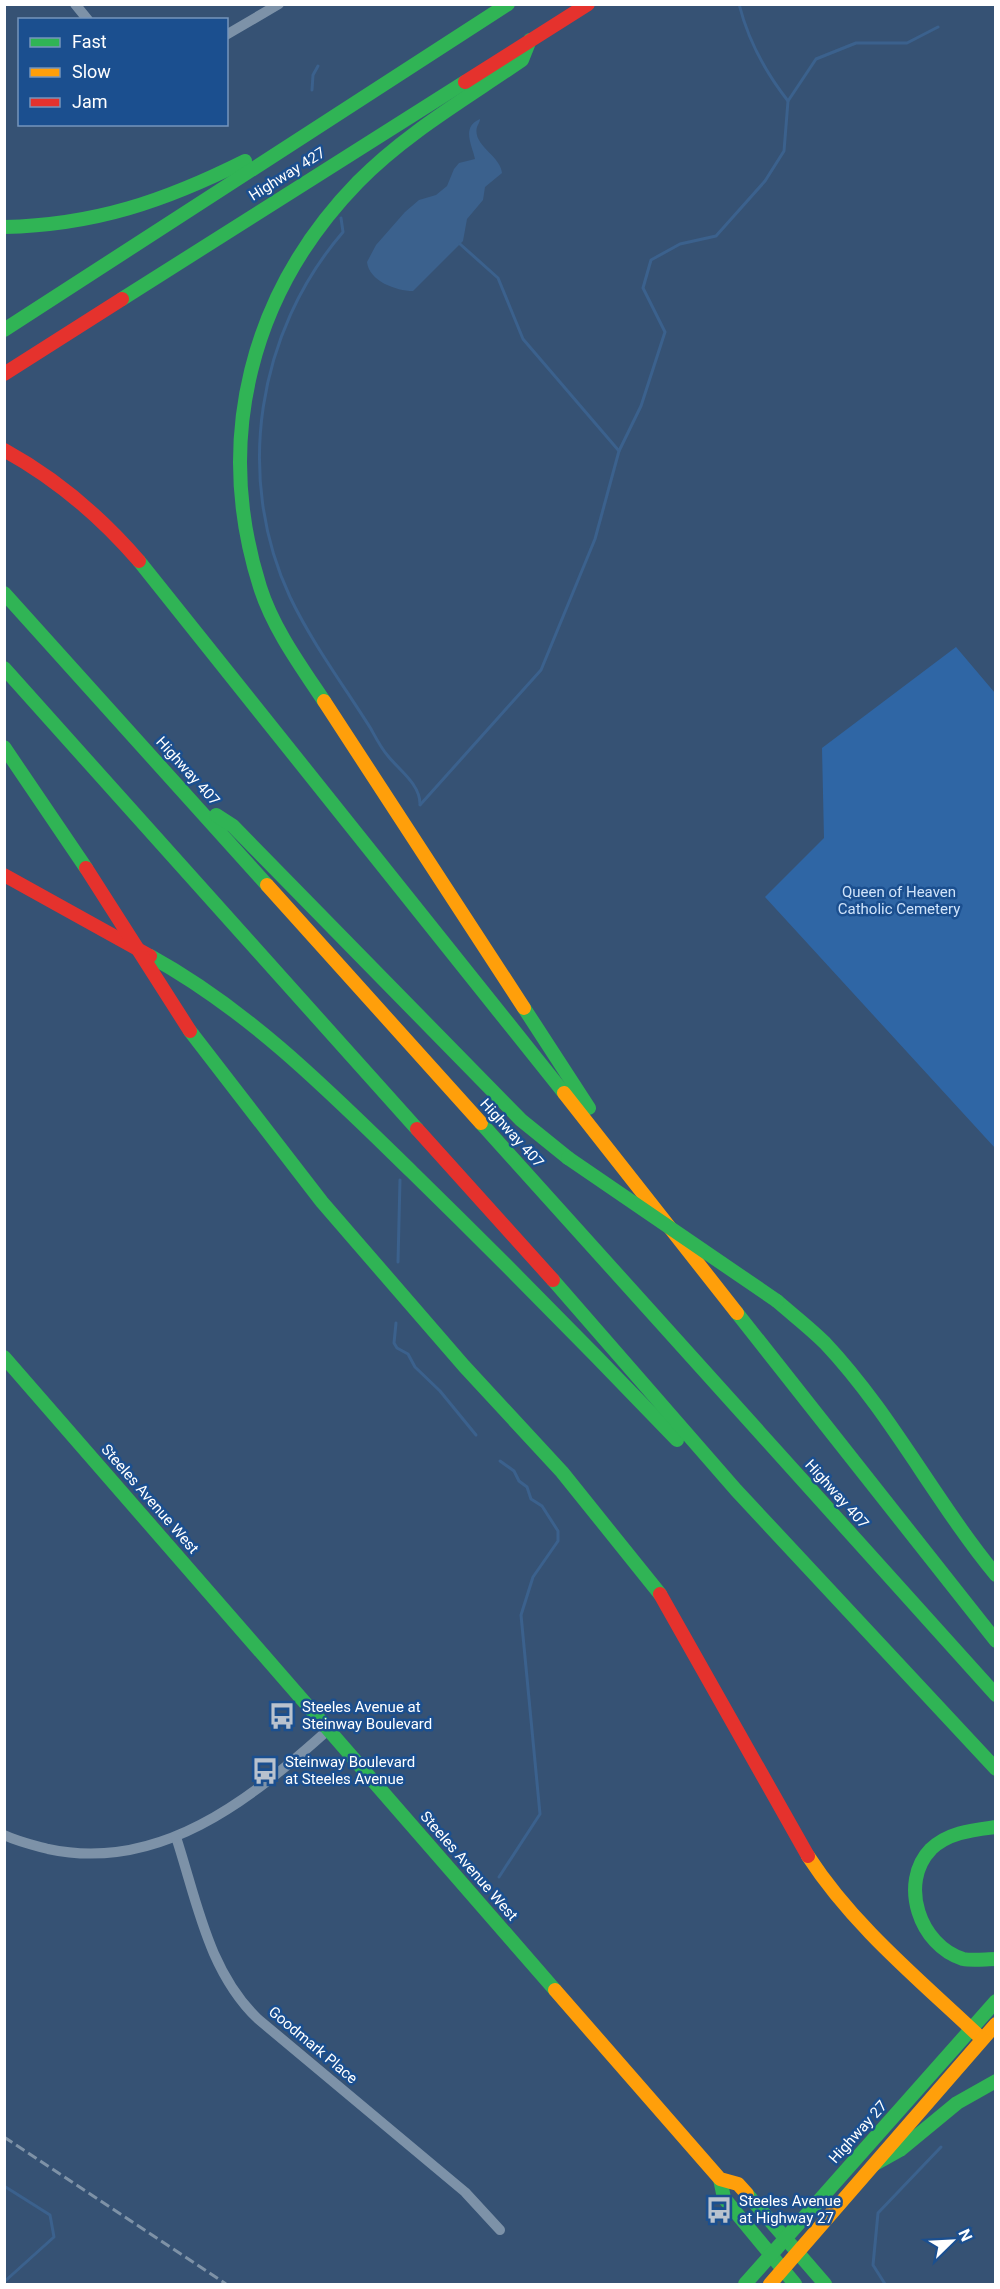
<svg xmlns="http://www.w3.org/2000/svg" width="1000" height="2289" font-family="Roboto,sans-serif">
	<rect width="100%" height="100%" fill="#365274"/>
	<polygon fill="#2f66a5" points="956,647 995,693 995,1148 765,897 824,838 822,748"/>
	<path fill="#3b618d" d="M480,119c0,3 -2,5 -3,8 -5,18 24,29 25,46l-17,14 -2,13 -16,19 -4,22 -50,50c-17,0 -44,-10 -46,-29l9,-17 29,-33 14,-12 17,-5 11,-9 7,-17 5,-6 16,-4c-3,-14 -14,-32 5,-40z"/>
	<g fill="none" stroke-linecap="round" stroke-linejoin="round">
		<g stroke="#3b618d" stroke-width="3">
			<path d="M739,4c9,36 27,69 49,97"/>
			<polyline points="312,90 313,75 318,66"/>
			<path d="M341,218l2,14c-86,100 -109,245 -53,365 22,46 54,89 81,132 5,9 10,19 17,27 11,14 32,28 32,48"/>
			<polyline points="460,244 498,278 523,339 619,451"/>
			<polyline points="420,805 541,670 595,539 619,451 641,406 665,332 643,288 651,260 680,244 716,236 765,181 784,151 788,101 816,59 856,43 907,43 938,27"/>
			<polyline points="398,1262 400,1180"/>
			<polyline points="396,1323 394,1343 397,1348 408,1354 415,1367 440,1391 476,1435"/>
			<polyline points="499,1877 540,1814 521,1615 533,1577 558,1541 558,1531 542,1506 531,1499 527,1487 519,1481 514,1471 500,1461"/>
			<polyline points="4,2186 50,2215 54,2237 4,2282"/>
			<polyline points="885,2284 873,2265 878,2213 941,2147"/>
		</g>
		<g stroke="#7d92a8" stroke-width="10">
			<polyline points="75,4 88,20"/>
			<polyline points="226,35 279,4"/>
			<path d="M4,1835c15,7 29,10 44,14 111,24 202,-49 280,-119"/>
			<path d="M176,1837c21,64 32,134 82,182l207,173 35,38"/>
		</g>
		<g stroke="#30b455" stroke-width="14">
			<path d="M4,227c91,-2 161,-26 241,-66"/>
			<polyline points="122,299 465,82"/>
			<polyline points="4,330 508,4"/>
			<polyline points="139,561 564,1093"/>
			<polyline points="4,593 267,885"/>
			<polyline points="4,668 417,1129"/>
			<path d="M324,701c-24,-36 -51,-73 -64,-114 -47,-148 -9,-295 98,-405 48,-49 109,-84 164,-122l8,-20"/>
			<polyline points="4,747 86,868"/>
			<polyline points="216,815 233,826 521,1120 568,1158"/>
			<path d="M150,956c100,55 180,136 262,216 90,88 178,177 265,268"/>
			<polyline points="524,1008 589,1108"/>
			<polyline points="190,1031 322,1202 464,1366 562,1472 660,1594"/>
			<polyline points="481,1123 996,1695"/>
			<polyline points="553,1280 736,1490 996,1769"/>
			<path d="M777,1301c16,14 33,27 48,42 66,70 110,158 171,232"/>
			<polyline points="737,1313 996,1641"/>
			<polyline points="4,1357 555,1990"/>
			<path d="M996,1827c-23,3 -47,5 -65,22 -33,34 -11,97 32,110 10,2 23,0 33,0"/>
			<polyline points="875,2164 900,2150 957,2103 996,2081"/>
			<polyline points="720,2179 724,2198 795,2284"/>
			<polyline points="747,2194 825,2284"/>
			<polyline points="745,2284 996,2001"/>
		</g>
		<g stroke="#ff9f0a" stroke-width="14">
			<polyline points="324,701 524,1008"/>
			<polyline points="267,885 481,1123"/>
			<polyline points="564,1093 737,1313"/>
			<path d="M808,1856c46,71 113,125 174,183"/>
			<polyline points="555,1990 720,2179 738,2184 747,2194"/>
			<polyline points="770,2284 996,2024"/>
		</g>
		<g stroke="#e5322d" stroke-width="14">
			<polyline points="465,82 588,4"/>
			<polyline points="4,374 122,299"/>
			<path d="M4,450c51,28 97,67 135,111"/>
			<polyline points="4,875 150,956"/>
			<polyline points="417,1129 553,1280"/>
			<polyline points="660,1594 808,1856"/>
		</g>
		<polyline stroke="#7e92a7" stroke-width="3" stroke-dasharray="10 4.5" stroke-linecap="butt" points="4,2137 226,2284"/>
		<polyline stroke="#30b455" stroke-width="14" points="568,1158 777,1301"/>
		<polyline stroke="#e5322d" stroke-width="14" points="86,868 190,1031"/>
	</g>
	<defs>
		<symbol id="bus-bare" viewBox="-9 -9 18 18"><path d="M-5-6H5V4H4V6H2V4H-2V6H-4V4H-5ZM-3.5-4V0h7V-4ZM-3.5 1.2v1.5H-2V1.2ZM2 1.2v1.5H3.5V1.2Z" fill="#b9c2ce" stroke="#1b4f8f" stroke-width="2.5" paint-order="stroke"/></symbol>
	</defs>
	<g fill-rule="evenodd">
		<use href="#bus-bare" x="263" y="1697" width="38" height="38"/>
		<use href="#bus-bare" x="246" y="1752" width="38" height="38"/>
		<use href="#bus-bare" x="700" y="2191" width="38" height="38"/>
	</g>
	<g text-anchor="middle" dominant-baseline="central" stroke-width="5" stroke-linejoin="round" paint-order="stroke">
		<g font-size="15" fill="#fff" stroke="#1b4f8f">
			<text transform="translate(287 174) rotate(-32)">Highway 427</text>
			<text transform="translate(188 771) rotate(48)">Highway 407</text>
			<text transform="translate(512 1133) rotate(48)">Highway 407</text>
			<text transform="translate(837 1494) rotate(48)">Highway 407</text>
			<text transform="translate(150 1499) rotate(49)">Steeles Avenue West</text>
			<text transform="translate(469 1866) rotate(49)">Steeles Avenue West</text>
			<text transform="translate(313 2045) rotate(40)">Goodmark Place</text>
			<text transform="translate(858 2132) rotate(-48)">Highway 27</text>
		</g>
		<g font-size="15" fill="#cfe3fa" stroke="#1b4f8f">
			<text x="899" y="892">Queen of Heaven<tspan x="899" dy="17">Catholic Cemetery</tspan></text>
		</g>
		<g font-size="15" fill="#fff" stroke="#1b4f8f" text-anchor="start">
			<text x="302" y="1707">Steeles Avenue at<tspan x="302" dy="17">Steinway Boulevard</tspan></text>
			<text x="285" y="1762">Steinway Boulevard<tspan x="285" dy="17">at Steeles Avenue</tspan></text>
			<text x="739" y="2201">Steeles Avenue<tspan x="739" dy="17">at Highway 27</tspan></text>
		</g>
	</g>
	<rect width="1000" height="2289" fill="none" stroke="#ffffff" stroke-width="12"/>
	<rect x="18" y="18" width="210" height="108" fill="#1b4f8f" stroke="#7695bc" stroke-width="1.5"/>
	<rect x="30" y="38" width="30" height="9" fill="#30b455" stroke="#7695bc" stroke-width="1.5"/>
	<text x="72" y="48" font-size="18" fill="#ffffff">Fast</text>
	<rect x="30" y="68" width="30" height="9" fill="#ff9f0a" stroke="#7695bc" stroke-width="1.5"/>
	<text x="72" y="78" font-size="18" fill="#ffffff">Slow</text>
	<rect x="30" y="98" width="30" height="9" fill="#e5322d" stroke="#7695bc" stroke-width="1.5"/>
	<text x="72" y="108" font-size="18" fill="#ffffff">Jam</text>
	<g transform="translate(952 2241) rotate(66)" stroke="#1b4f8f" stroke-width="4.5" paint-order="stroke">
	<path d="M0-4.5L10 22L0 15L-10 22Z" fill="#ffffff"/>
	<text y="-9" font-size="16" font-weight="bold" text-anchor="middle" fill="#ffffff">N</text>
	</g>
</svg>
